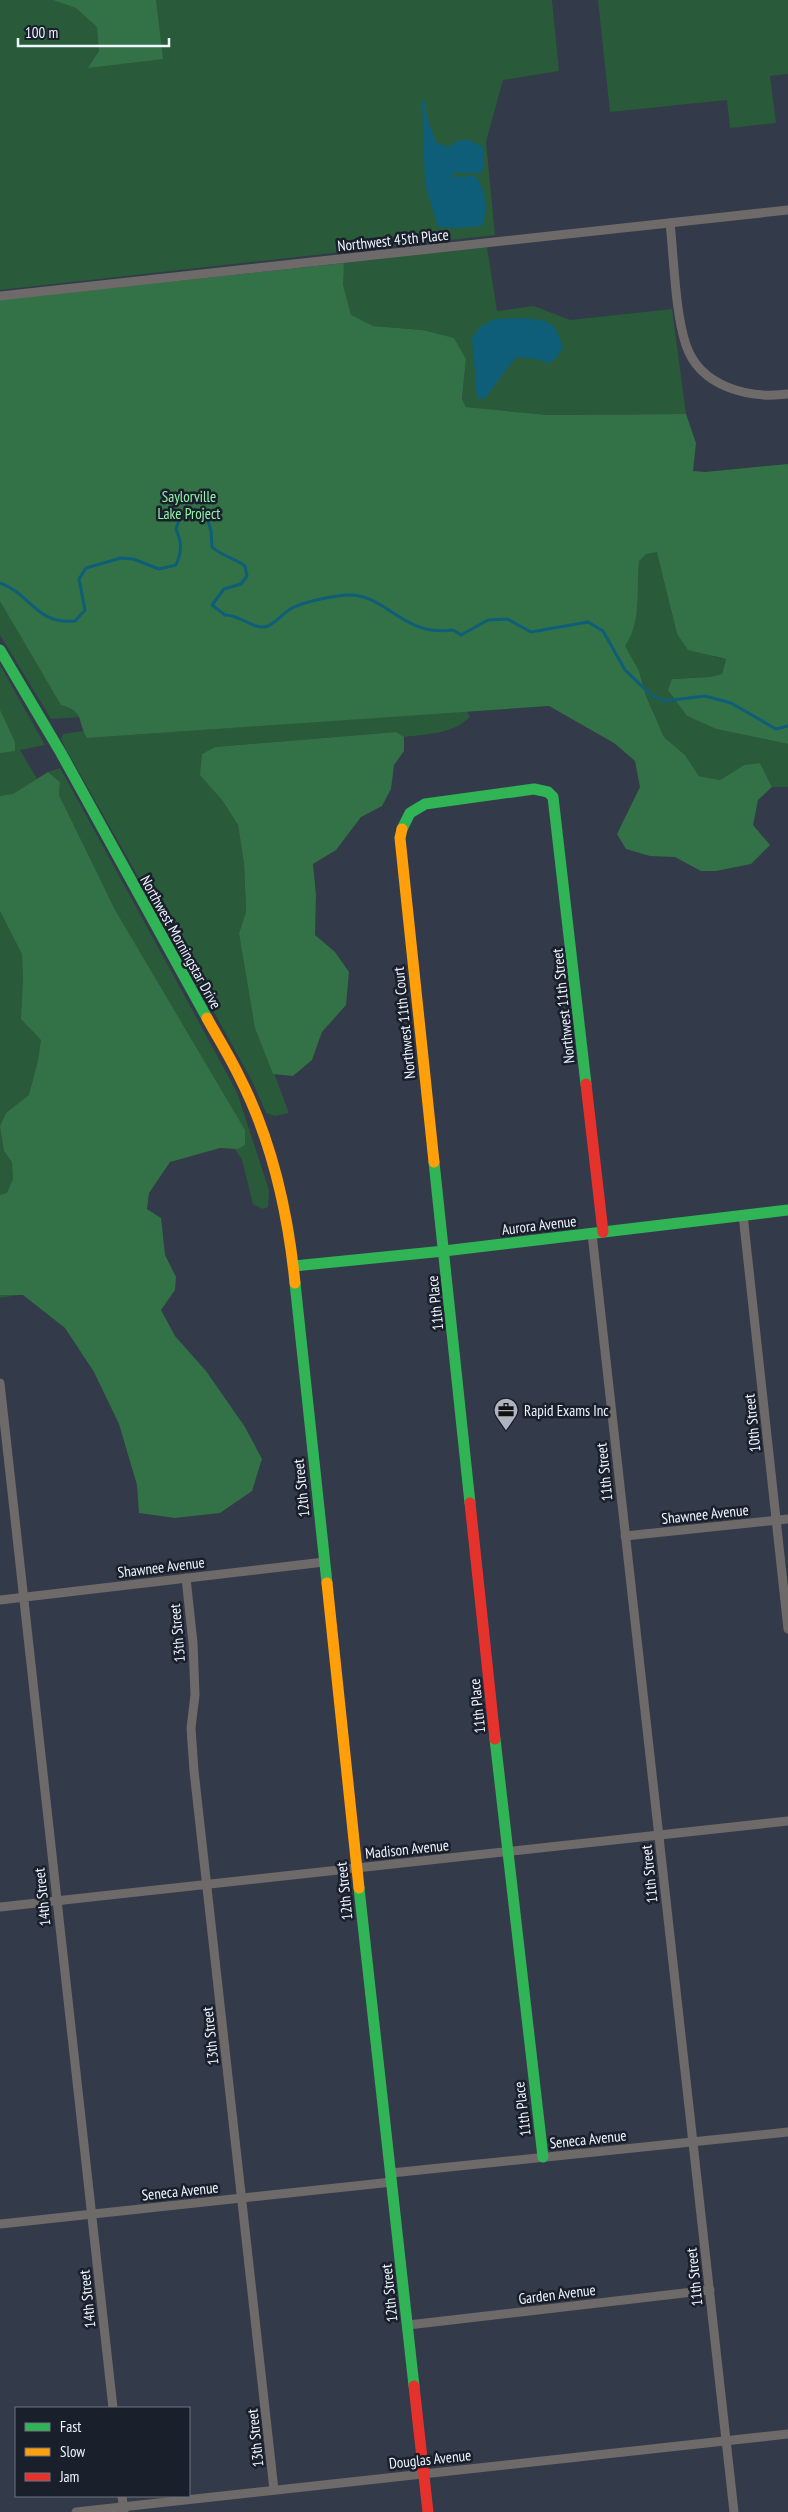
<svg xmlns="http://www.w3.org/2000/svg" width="788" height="2512" font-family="'PT Sans Narrow',sans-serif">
	<rect width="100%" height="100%" fill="#333a49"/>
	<g fill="#295a39">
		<polygon points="0,0 552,0 559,71 503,80 486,142 495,235 0,290"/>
		<polygon points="598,0 788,0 788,74 770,76 776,123 730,128 727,100 610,112"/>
		<polygon points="487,247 497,311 534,306 570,320 672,309 686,414 547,415 466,407 462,400 466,359 422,330 373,326 370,452 686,418 694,481 670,605 677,634 714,657 726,659 722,674 710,677 672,679 687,716 716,729 788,744 788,787 772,787 760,763 744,765 720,780 699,776 685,755 664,737 646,696 639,671 63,705 74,708 81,717 51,719 0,635 0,304 344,267 344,263"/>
		<polygon points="0,665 45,745 20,750 110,902 59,795 60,782 48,772 60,768 75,795 237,1092 269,1190 268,1207 262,1209 253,1204 242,1160 235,1149 238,1149 44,1128 60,1288 0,1298"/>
		<path d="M467,711l3,6c-17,17 -42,17 -66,20l-9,-5 -180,15 -13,7 20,46 16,25 6,38 2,49 -7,21 29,124 21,56 -14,3 -9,-3 -14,-32 -65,-118 -120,-212 -6,-12 2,-5 20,-3 4,7z"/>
	</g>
	<g fill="#337147">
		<polygon points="53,0 156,0 163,59 88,68 99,51 97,27 76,8"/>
		<path d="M344,263l-1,22 8,30 22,11 49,4 32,8 12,21 -4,40 4,8 81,8 139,-1 10,29 -3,28 12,1 83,-8v280l-72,-15 -29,-13 -19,-26 4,-11 38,-2 12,-3 4,-15 -38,-9 -11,-16 -20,-82 -11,2 -7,7c-3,30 3,60 -14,85l14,25 7,25 18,41 21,18 14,21 21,4 24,-15 16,-2 12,24 -14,13 -5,25 17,20 -19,19 -35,7h-15l-26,-14 -25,-1 -24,-7 -9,-15 23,-47 -5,-26 -21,-18 -65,-37 -462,32c-11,-18 -1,-26 -26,-33l-61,-104v-301z"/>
		<polygon points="0,710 15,742 15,751 0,753"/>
		<polygon points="396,732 404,737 404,751 394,765 391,789 382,806 361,817 336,850 313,864 316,895 315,935 335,952 349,972 346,1005 322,1032 312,1060 293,1076 273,1074 255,1028 239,933 246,912 244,863 238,825 222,800 200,775 202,754 215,747"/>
		<polygon points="48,772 60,782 59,795 115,910 245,1130 245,1145 238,1149 220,1148 170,1162 149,1193 147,1209 161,1218 165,1255 176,1277 175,1290 161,1310 175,1336 206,1371 245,1427 262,1459 252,1491 220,1513 175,1518 139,1513 137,1485 119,1424 94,1372 65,1328 23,1295 0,1295 0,1195 7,1193 13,1179 12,1162 4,1151 0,1126 6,1113 29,1095 38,1061 41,1040 21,1019 23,979 22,954 0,911 0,796 13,794"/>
	</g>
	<g fill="#0f5e79">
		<path d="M425,100l2,18 9,24c9,4 14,8 20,-1l13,-1 14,7 1,20 -3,6h-28l-1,4 23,-1c10,10 14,37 7,50l-26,2 -18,-1 -13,-43 -3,-82z"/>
		<path d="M494,319c14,0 48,-4 59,7 5,6 7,14 10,22l-8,11 -6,4 -13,-4 -19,-2c-13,13 -21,28 -33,42l-7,-1 -5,-60 7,-10z"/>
	</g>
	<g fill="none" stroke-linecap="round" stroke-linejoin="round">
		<path stroke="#0f5e79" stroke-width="3" d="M0,583c31,11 36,42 75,38l10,-11 -6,-31 7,-11 35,-10 12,1 26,10 17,-4c6,-14 6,-22 0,-36l5,-15 14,-5 11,5 5,17 1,16c10,9 22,11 33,19l2,10 -6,8 -17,5 -12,16 13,10c14,-1 29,16 43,11 9,-4 16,-14 24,-18 15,-7 40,-12 56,-13 39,-1 54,42 105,35l8,5 27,-15 19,-1 24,13 57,-10 15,9 22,39 26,25 13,6 41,-5 26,7 45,26 12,-3"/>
		<g stroke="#6e6a69" stroke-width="9">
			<path d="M670,223c4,36 5,89 16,122 14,42 63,54 102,49"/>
			<polyline points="0,296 788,210"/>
			<polyline points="743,1215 788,1629"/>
			<polyline points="592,1234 734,2512"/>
			<polyline points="0,1383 113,2408"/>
			<polyline points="625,1536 788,1519"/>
			<polyline points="186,1578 193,1643 195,1695 191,1728 194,1771 274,2490"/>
			<polyline points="0,1600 324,1562"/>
			<polyline points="0,1907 788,1821"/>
			<polyline points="391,2173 788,2132"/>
			<polyline points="0,2224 392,2182"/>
			<polyline points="408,2325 710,2290"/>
			<polyline points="122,2496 124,2512"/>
			<polyline points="76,2512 788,2434"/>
		</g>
		<g stroke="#30b455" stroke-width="11">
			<polyline points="0,650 61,753 207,1018"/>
			<polyline points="402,829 410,813 425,804 534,789 548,792 553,797 586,1084"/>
			<polyline points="434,1162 470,1503"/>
			<polyline points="294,1266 444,1251 788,1210"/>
			<polyline points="295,1283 327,1583"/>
			<polyline points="495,1739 543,2157"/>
			<polyline points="359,1888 414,2386"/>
		</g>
		<g stroke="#ff9f0a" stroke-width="11">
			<polyline points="402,829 400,838 434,1162"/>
			<path d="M207,1018c11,20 23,39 33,60 32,63 48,135 55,205"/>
			<polyline points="327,1583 359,1888"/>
		</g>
		<g stroke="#e5322d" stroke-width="11">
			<polyline points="586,1084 603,1232"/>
			<polyline points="470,1503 495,1739"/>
			<polyline points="414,2386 428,2512"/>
		</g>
	</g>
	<defs>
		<symbol id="office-pin" viewBox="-11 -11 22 30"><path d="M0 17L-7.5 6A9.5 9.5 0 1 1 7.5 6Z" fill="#adb4bf" stroke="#191f2b"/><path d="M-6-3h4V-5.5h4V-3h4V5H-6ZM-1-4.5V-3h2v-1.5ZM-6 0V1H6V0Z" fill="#111"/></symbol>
	</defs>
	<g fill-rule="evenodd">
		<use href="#office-pin" x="492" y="1396" width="28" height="38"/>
	</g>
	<g text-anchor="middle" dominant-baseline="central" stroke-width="5" stroke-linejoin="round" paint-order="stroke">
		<g font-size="15" fill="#eff5ff" stroke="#191f2b">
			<text transform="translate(393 240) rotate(-6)">Northwest 45th Place</text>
			<text transform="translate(181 942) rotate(61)">Northwest Morningstar Drive</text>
			<text transform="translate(563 1006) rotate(-96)">Northwest 11th Street</text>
			<text transform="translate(404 1023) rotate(-96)">Northwest 11th Court</text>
			<text transform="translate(539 1225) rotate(-7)">Aurora Avenue</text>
			<text transform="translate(435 1303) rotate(-96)">11th Place</text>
			<text transform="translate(752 1423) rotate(-96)">10th Street</text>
			<text transform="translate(604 1472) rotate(-96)">11th Street</text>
			<text transform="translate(301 1488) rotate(-96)">12th Street</text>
			<text transform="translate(705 1514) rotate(-6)">Shawnee Avenue</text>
			<text transform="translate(161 1567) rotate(-7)">Shawnee Avenue</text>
			<text transform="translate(177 1633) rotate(-95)">13th Street</text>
			<text transform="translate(477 1706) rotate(-96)">11th Place</text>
			<text transform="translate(407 1849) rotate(-6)">Madison Avenue</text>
			<text transform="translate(649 1874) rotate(-96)">11th Street</text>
			<text transform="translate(344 1891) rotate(-96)">12th Street</text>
			<text transform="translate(42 1897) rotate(-96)">14th Street</text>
			<text transform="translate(210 2036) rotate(-96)">13th Street</text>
			<text transform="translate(522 2109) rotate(-97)">11th Place</text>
			<text transform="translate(588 2139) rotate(-6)">Seneca Avenue</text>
			<text transform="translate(180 2191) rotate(-6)">Seneca Avenue</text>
			<text transform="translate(694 2277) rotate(-96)">11th Street</text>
			<text transform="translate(389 2293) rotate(-96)">12th Street</text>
			<text transform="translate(557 2294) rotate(-7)">Garden Avenue</text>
			<text transform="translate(87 2299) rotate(-96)">14th Street</text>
			<text transform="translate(255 2438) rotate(-96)">13th Street</text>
			<text transform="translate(430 2459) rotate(-6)">Douglas Avenue</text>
		</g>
		<g font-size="15" fill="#93f3a9" stroke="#191f2b">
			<text x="189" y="496">Saylorville<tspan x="189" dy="17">Lake Project</tspan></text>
		</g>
		<g font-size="15" fill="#eff5ff" stroke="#191f2b" text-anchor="start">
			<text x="524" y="1410">Rapid Exams Inc</text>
		</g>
	</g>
	<rect x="15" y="2407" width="175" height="90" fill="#191f2b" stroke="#6f7580"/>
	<rect x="25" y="2423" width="25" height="8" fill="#30b455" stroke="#6f7580"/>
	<text x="60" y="2432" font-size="15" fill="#eff5ff">Fast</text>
	<rect x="25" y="2448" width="25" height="8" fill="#ff9f0a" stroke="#6f7580"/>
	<text x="60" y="2457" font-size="15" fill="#eff5ff">Slow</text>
	<rect x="25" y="2473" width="25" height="8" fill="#e5322d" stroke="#6f7580"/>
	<text x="60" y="2482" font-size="15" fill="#eff5ff">Jam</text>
	<path d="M18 38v8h151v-8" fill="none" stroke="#eff5ff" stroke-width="2.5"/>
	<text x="25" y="38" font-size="15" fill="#eff5ff" stroke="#191f2b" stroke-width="4" paint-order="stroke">100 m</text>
</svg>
